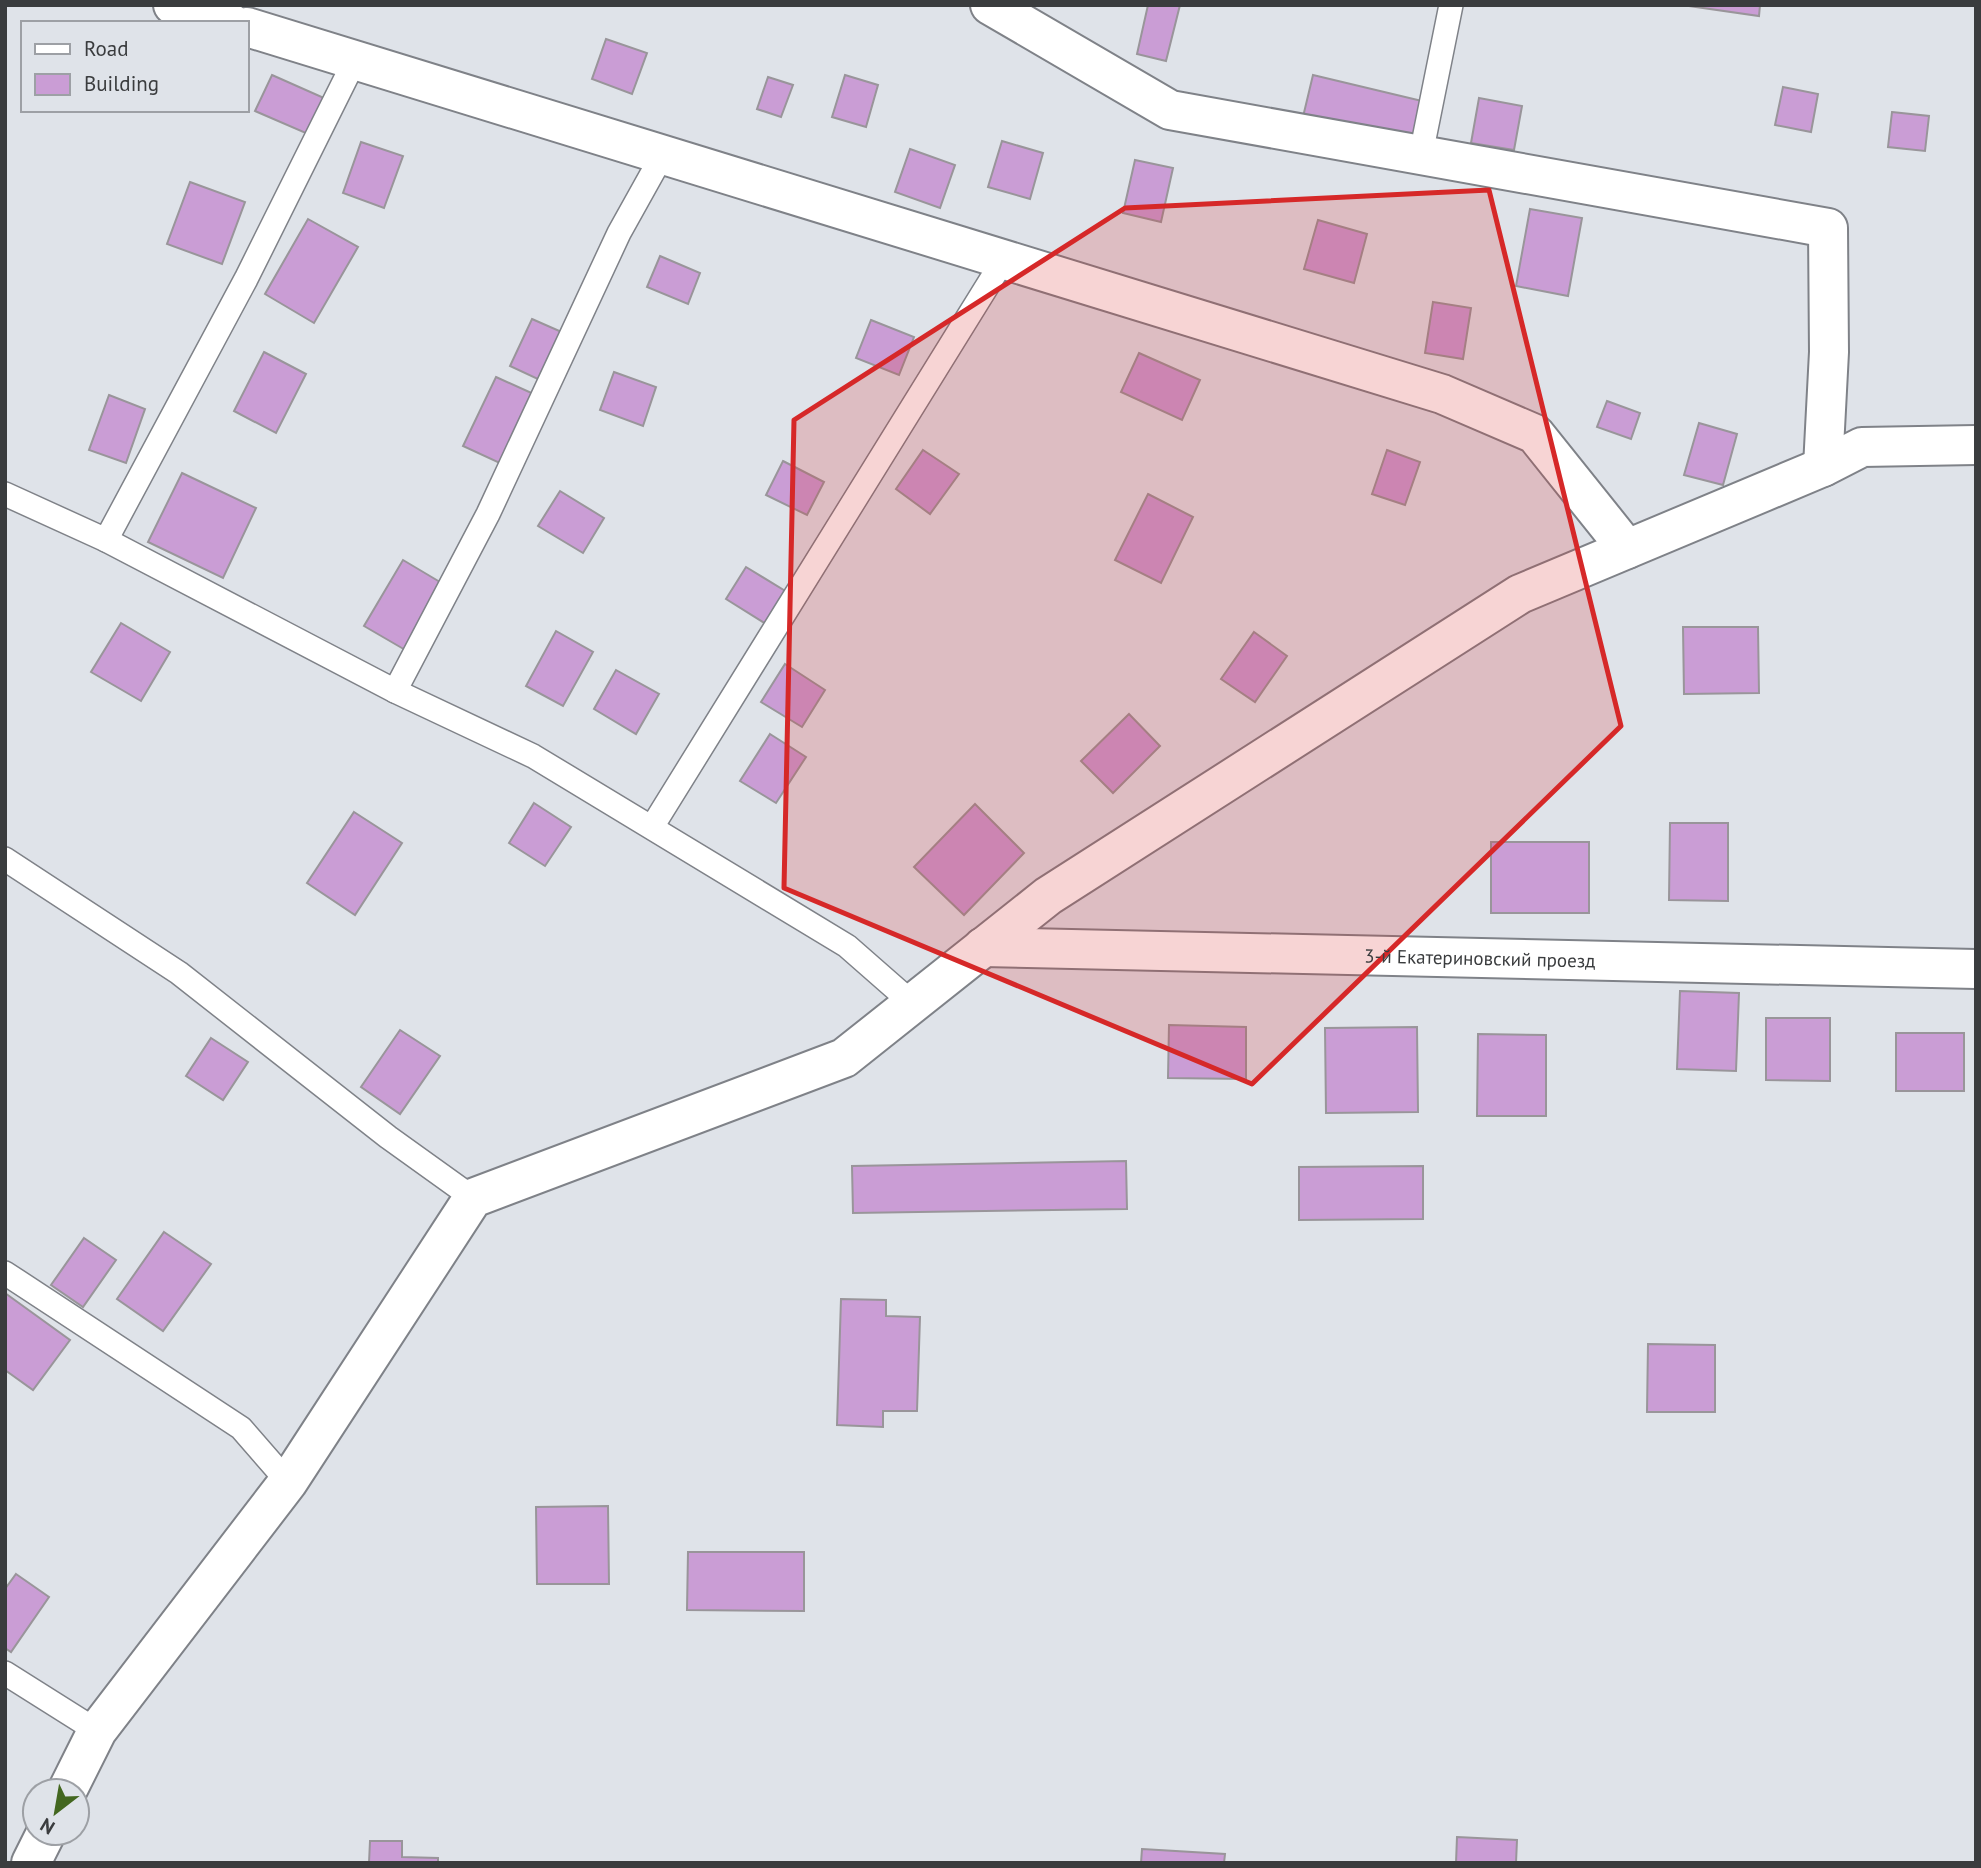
<svg xmlns="http://www.w3.org/2000/svg" width="1981" height="1868" font-family="'PT Sans',sans-serif">
	<rect width="100%" height="100%" fill="#dfe3e9"/>
	<g fill="#ca9dd5" stroke="#99959a" stroke-width="2">
		<polygon points="1148,5 1180,5 1166,61 1137,54"/>
		<polygon points="1682,5 1760,5 1759,16"/>
		<polygon points="606,39 647,53 632,94 592,79"/>
		<polygon points="272,75 324,98 308,134 255,111"/>
		<polygon points="845,75 878,85 866,127 832,117"/>
		<polygon points="1313,75 1422,101 1412,147 1302,121"/>
		<polygon points="768,77 793,85 781,117 757,109"/>
		<polygon points="1783,87 1818,94 1811,132 1775,125"/>
		<polygon points="1479,98 1522,106 1514,150 1471,143"/>
		<polygon points="1892,112 1929,116 1925,151 1888,147"/>
		<polygon points="1002,141 1043,153 1030,199 988,187"/>
		<polygon points="361,142 403,156 384,208 343,193"/>
		<polygon points="910,149 955,165 940,208 895,192"/>
		<polygon points="1135,160 1173,168 1161,222 1123,213"/>
		<polygon points="190,182 245,202 222,264 167,244"/>
		<polygon points="1530,209 1582,218 1568,296 1516,286"/>
		<polygon points="308,219 358,247 314,323 265,294"/>
		<polygon points="1318,220 1367,234 1354,283 1304,269"/>
		<polygon points="660,256 700,273 688,304 647,287"/>
		<polygon points="1433,302 1471,308 1463,359 1425,353"/>
		<polygon points="532,319 564,333 542,381 510,366"/>
		<polygon points="871,320 914,337 899,375 856,358"/>
		<polygon points="264,352 306,374 276,433 234,411"/>
		<polygon points="1139,353 1200,380 1182,420 1121,392"/>
		<polygon points="614,372 656,387 643,426 600,410"/>
		<polygon points="496,377 536,395 504,465 463,446"/>
		<polygon points="109,395 145,409 126,463 89,450"/>
		<polygon points="1607,401 1640,413 1631,439 1597,427"/>
		<polygon points="1699,423 1737,434 1723,485 1684,475"/>
		<polygon points="923,450 959,474 930,514 896,489"/>
		<polygon points="1387,450 1420,462 1405,505 1372,494"/>
		<polygon points="783,461 824,482 807,515 766,495"/>
		<polygon points="182,473 256,508 223,578 148,542"/>
		<polygon points="560,491 604,518 583,553 538,526"/>
		<polygon points="1148,494 1193,517 1161,583 1115,560"/>
		<polygon points="403,560 445,585 407,651 364,626"/>
		<polygon points="746,567 787,592 766,624 726,599"/>
		<polygon points="121,623 170,652 141,701 91,672"/>
		<polygon points="1683,627 1758,627 1759,693 1684,694"/>
		<polygon points="556,631 593,652 563,706 526,686"/>
		<polygon points="1254,632 1287,656 1255,702 1221,679"/>
		<polygon points="785,664 825,690 802,727 761,702"/>
		<polygon points="616,670 659,694 636,734 594,709"/>
		<polygon points="1129,714 1160,746 1113,793 1081,761"/>
		<polygon points="770,734 806,757 776,803 740,781"/>
		<polygon points="534,803 571,827 545,866 509,843"/>
		<polygon points="975,804 1024,853 964,915 914,867"/>
		<polygon points="354,812 402,843 355,915 307,883"/>
		<polygon points="1670,823 1728,823 1728,901 1669,900"/>
		<rect x="1491" y="842" width="98" height="71"/>
		<polygon points="1680,991 1739,993 1736,1071 1677,1069"/>
		<polygon points="1766,1018 1830,1018 1830,1081 1766,1080"/>
		<polygon points="1169,1025 1246,1027 1246,1079 1168,1078"/>
		<polygon points="1417,1027 1418,1112 1326,1113 1325,1028"/>
		<polygon points="400,1030 440,1056 400,1114 361,1087"/>
		<rect x="1896" y="1033" width="68" height="58"/>
		<polygon points="1478,1034 1546,1035 1546,1116 1477,1116"/>
		<polygon points="211,1038 248,1062 223,1100 186,1076"/>
		<polygon points="1126,1161 1127,1209 853,1213 852,1166"/>
		<polygon points="1423,1166 1423,1219 1299,1220 1299,1167"/>
		<polygon points="164,1232 211,1264 163,1331 117,1299"/>
		<polygon points="84,1238 116,1260 83,1307 51,1285"/>
		<polygon points="5,1293 70,1340 33,1390 5,1370"/>
		<polygon points="841,1299 886,1300 886,1316 920,1317 917,1411 883,1411 883,1427 837,1425"/>
		<polygon points="1648,1344 1715,1345 1715,1412 1647,1412"/>
		<polygon points="608,1506 609,1584 537,1584 536,1507"/>
		<polygon points="688,1552 804,1552 804,1611 687,1610"/>
		<polygon points="16,1574 49,1597 11,1652 5,1648 5,1589"/>
		<polygon points="1457,1837 1517,1840 1516,1863 1456,1863"/>
		<polygon points="370,1841 402,1841 402,1857 438,1858 438,1863 369,1863"/>
		<polygon points="1142,1849 1225,1854 1224,1863 1141,1863"/>
	</g>
	<g fill="none" stroke-linecap="round" stroke-linejoin="round">
		<defs>
			<g id="service">
				<polyline points="1421,154 1451,5"/>
				<polyline points="5,494 106,540 395,691 533,756 847,946 912,1003"/>
				<polyline points="106,540 246,279 355,60"/>
				<polyline points="395,691 488,514 619,233 663,154"/>
				<polyline points="652,827 1004,259"/>
				<polyline points="5,859 179,973 388,1137 473,1198"/>
				<polyline points="5,1273 241,1428 288,1482"/>
				<polyline points="5,1673 97,1731"/>
			</g>
			<g id="minor">
				<polyline points="173,5 231,23"/>
				<polyline points="990,5 1170,110 1828,228 1829,352 1823,467"/>
				<polyline points="247,27 1442,394 1535,434 1627,549"/>
				<path id="s1" d="M983,947l993,22"/>
				<polyline points="67,1791 97,1731 288,1482 473,1198 844,1058 1048,896 1520,594 1823,467 1862,447 1976,445"/>
				<polyline points="31,1863 46,1833"/>
			</g>
		</defs>
		<use href="#service" stroke="#7f8288" stroke-width="26"/>
		<use href="#minor" stroke="#7f8288" stroke-width="42"/>
		<use href="#service" stroke="#fff" stroke-width="23"/>
		<use href="#minor" stroke="#fff" stroke-width="38"/>
	</g>
	<path fill="#d62828" fill-opacity="0.2" stroke="#d62828" stroke-width="5" stroke-linejoin="round" d="M1489,190l132,536 -369,358 -468,-196 10,-468 331,-212z"/>
	<g text-anchor="middle" dominant-baseline="central" stroke-width="5" stroke-linejoin="round" paint-order="stroke">
		<g font-size="19" fill="#3a3c3e" stroke="#dfe3e9">
			<text stroke="none"><textPath href="#s1" startOffset="497">3-й Екатериновский проезд</textPath></text>
		</g>
	</g>
	<rect width="1981" height="1868" fill="none" stroke="#3a3c3e" stroke-width="14"/>
	<rect x="21" y="21" width="228" height="91" fill="#dfe3e9" stroke="#9da0a5" stroke-width="2"/>
	<rect x="35" y="44" width="35" height="10" fill="#ffffff" stroke="#9da0a5" stroke-width="2"/>
	<text x="84" y="56" font-size="21" fill="#3a3c3e">Road</text>
	<rect x="35" y="74" width="35" height="21" fill="#ca9dd5" stroke="#9da0a5" stroke-width="2"/>
	<text x="84" y="91" font-size="21" fill="#3a3c3e">Building</text>
	<g transform="translate(56 1812) rotate(211)"><circle r="33" fill="#dfe3e9" stroke="#9da0a5" stroke-width="2"/>
	<path d="M0-5L12 26L0 18L-12 26Z" fill="#436720"/>
	<text y="-10" font-size="19" font-weight="bold" text-anchor="middle" fill="#3a3c3e">N</text>
	</g>
</svg>
